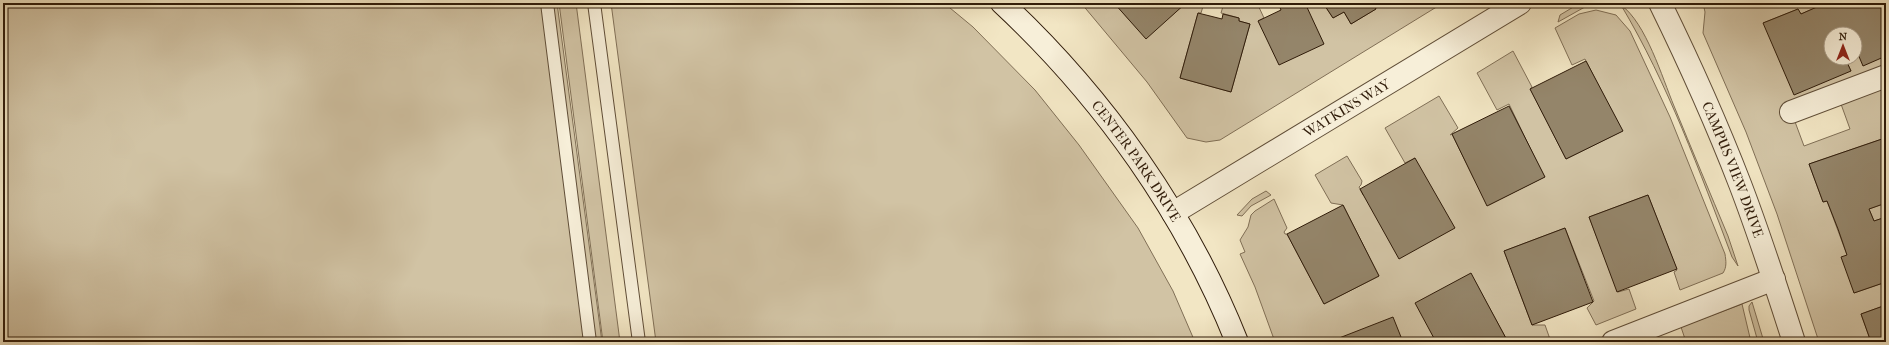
<svg xmlns="http://www.w3.org/2000/svg" width="1889" height="345" font-family="'IM FELL French Canon',serif">
	<rect width="100%" height="100%" fill="#f2e6c4"/>
	<filter id="stains"><feTurbulence type="fractalNoise" baseFrequency=".005" numOctaves="4"/><feColorMatrix values="0 0 0 0 .2 0 0 0 0 .09 0 0 0 0 .02 0 0 0 .5 -.17"/></filter>
	<radialGradient id="worn" r=".72"><stop offset=".6" stop-color="#630" stop-opacity="0"/><stop offset="1" stop-color="#630" stop-opacity=".3"/></radialGradient>
	<g fill="#d1c3a4" stroke="#806f56" fill-rule="evenodd">
		<polygon points="3,3 557,3 602,342 3,342"/>
		<polygon points="559,3 576,3 620,342 603,342"/>
		<polygon points="611,3 944,3 973,27 1035,90 1079,145 1138,228 1173,291 1195,342 656,342"/>
		<polygon points="1081,3 1114,3 1146,38 1186,3 1204,3 1201,13 1198,13 1180,78 1231,92 1250,24 1239,21 1239,18 1221,13 1224,3 1257,3 1264,18 1258,21 1305,3 1323,3 1333,18 1344,12 1351,24 1376,9 1373,3 1443,3 1220,140 1206,142 1187,138 1147,82"/>
		<polygon points="1580,3 1592,3 1558,22 1560,15"/>
		<path d="M1703,3h123l-25,11 -3,-5 -35,14 88,48 -6,-13h10v-11l31,9v93l-4,-10 -73,25 14,38 4,-1 20,54 7,38 32,-11v23l-25,9 10,28h-52l-42,-128 -31,-82 -43,-99 2,-21zM1837,93l13,36 -46,17 -13,-35z"/>
		<path d="M1621,5c25,18 41,72 53,101 18,44 36,87 54,130l10,30 -6,-9c-32,-85 -64,-173 -111,-252z"/>
		<path d="M1596,10l20,5 14,16 40,86 55,137c1,7 2,13 -2,19l-43,17 -6,-18 3,-2 -29,-75 -59,22 29,75 11,-3 7,20 -40,16 -9,-17 7,-7 -29,-73 -61,23 28,74h13l6,17h-36l-1,-2 -6,2 -37,-68 -35,68 -102,-2 1,2h-60l-20,-55 -15,-33 5,-2 -5,-12 8,-13 3,-12 4,-4 19,-12 13,29 -3,4 1,2h2l37,70 55,-28 -36,-71 -12,-2 -16,-28 32,-19 15,25 -1,4 -2,2 4,8 52,-37 -10,5 -20,-35 54,-32 19,32 -8,7 2,-1 21,43 16,28 55,-28 -35,-73 -12,6 -20,-37 36,-22 19,36 -2,2 2,3 34,67 56,-28 -37,-72 -13,6 -17,-37 24,-14z"/>
		<polygon points="1266,191 1271,195 1251,206 1242,216 1237,215 1252,199"/>
		<polygon points="1886,203 1886,217 1874,221 1869,209"/>
		<polygon points="1752,302 1764,342 1758,342 1749,310 1749,306"/>
		<polygon points="1742,304 1751,342 1686,342 1681,327"/>
	</g>
	<g fill="#94856a" stroke="#2f1b09">
		<polygon points="1114,3 1186,3 1146,39"/>
		<polygon points="1284,3 1305,3 1324,44 1279,65 1258,21 1281,10 1279,5"/>
		<polygon points="1323,3 1373,3 1376,9 1351,24 1344,12 1333,18"/>
		<polygon points="1886,3 1886,56 1863,66 1855,47 1855,34 1831,34 1831,58 1845,58 1851,71 1794,95 1763,23 1798,9 1801,14 1826,3"/>
		<polygon points="1198,13 1222,19 1223,14 1239,18 1239,21 1250,24 1231,92 1180,78"/>
		<polygon points="1586,61 1623,131 1566,159 1530,89"/>
		<polygon points="1509,106 1545,177 1487,206 1452,134"/>
		<polygon points="1882,139 1886,149 1886,203 1869,209 1874,221 1886,217 1886,282 1854,293 1841,257 1847,255 1838,229 1827,201 1823,202 1809,164"/>
		<polygon points="1415,158 1455,228 1399,259 1360,189"/>
		<polygon points="1648,195 1677,269 1617,292 1589,217"/>
		<polygon points="1343,205 1379,276 1324,304 1287,234"/>
		<polygon points="1565,228 1593,302 1532,325 1504,251"/>
		<polygon points="1471,273 1487,303 1508,342 1436,342 1415,303"/>
		<polygon points="1886,305 1886,342 1871,342 1861,314"/>
		<polygon points="1393,317 1403,342 1335,342 1334,340"/>
	</g>
	<g fill="none" stroke-linecap="round" stroke-linejoin="round">
		<defs>
			<g id="lane">
				<polyline points="547,3 590,342"/>
				<polyline points="594,3 639,342"/>
			</g>
			<g id="street">
				<path id="s1" d="M1660,3c29,59 56,119 80,181 20,52 37,105 54,158"/>
				<polyline points="1791,112 1886,76"/>
				<path id="s2" d="M1173,213l347,-210"/>
				<polyline points="1613,342 1774,279"/>
			</g>
			<g id="secondary">
				<path id="s3" d="M1002,3c101,94 184,211 235,339"/>
			</g>
		</defs>
		<use href="#lane" stroke="#604e38" stroke-width="14"/>
		<use href="#street" stroke="#604e38" stroke-width="24"/>
		<use href="#secondary" stroke="#2f1b09" stroke-width="24"/>
		<use href="#lane" stroke="#f7efd9" stroke-width="12"/>
		<use href="#street" stroke="#f7efd9" stroke-width="22"/>
		<use href="#secondary" stroke="#f7efd9" stroke-width="22"/>
	</g>
	<g text-anchor="middle" dominant-baseline="central" stroke-width="3.5" stroke-linejoin="round" paint-order="stroke">
		<g font-size="14" fill="#2f1b09" stroke="#f7efd9">
			<text stroke="none"><textPath href="#s2" startOffset="203">WATKINS WAY</textPath></text>
			<text stroke="none"><textPath href="#s3" startOffset="208">CENTER PARK DRIVE</textPath></text>
			<text stroke="none"><textPath href="#s1" startOffset="182">CAMPUS VIEW DRIVE</textPath></text>
		</g>
	</g>
	<rect width="1889" height="345" fill="none" stroke="#f2e6c4" stroke-width="16"/>
	<rect x="4" y="4" width="1881" height="337" fill="none" stroke="#2f1b09" stroke-width="2"/>
	<rect x="8" y="8" width="1873" height="329" fill="none" stroke="#2f1b09"/>
	<g transform="translate(1843 46)"><circle r="19" fill="#f7efd9" stroke="#a79a86"/>
	<path d="M0-3L7 15L0 10L-7 15Z" fill="#8f2418"/>
	<text y="-6" font-size="11" font-weight="bold" text-anchor="middle" fill="#2f1b09">N</text>
	</g>
	<rect width="100%" height="100%" filter="url(#stains)"/>
	<rect width="100%" height="100%" fill="url(#worn)"/>
</svg>
